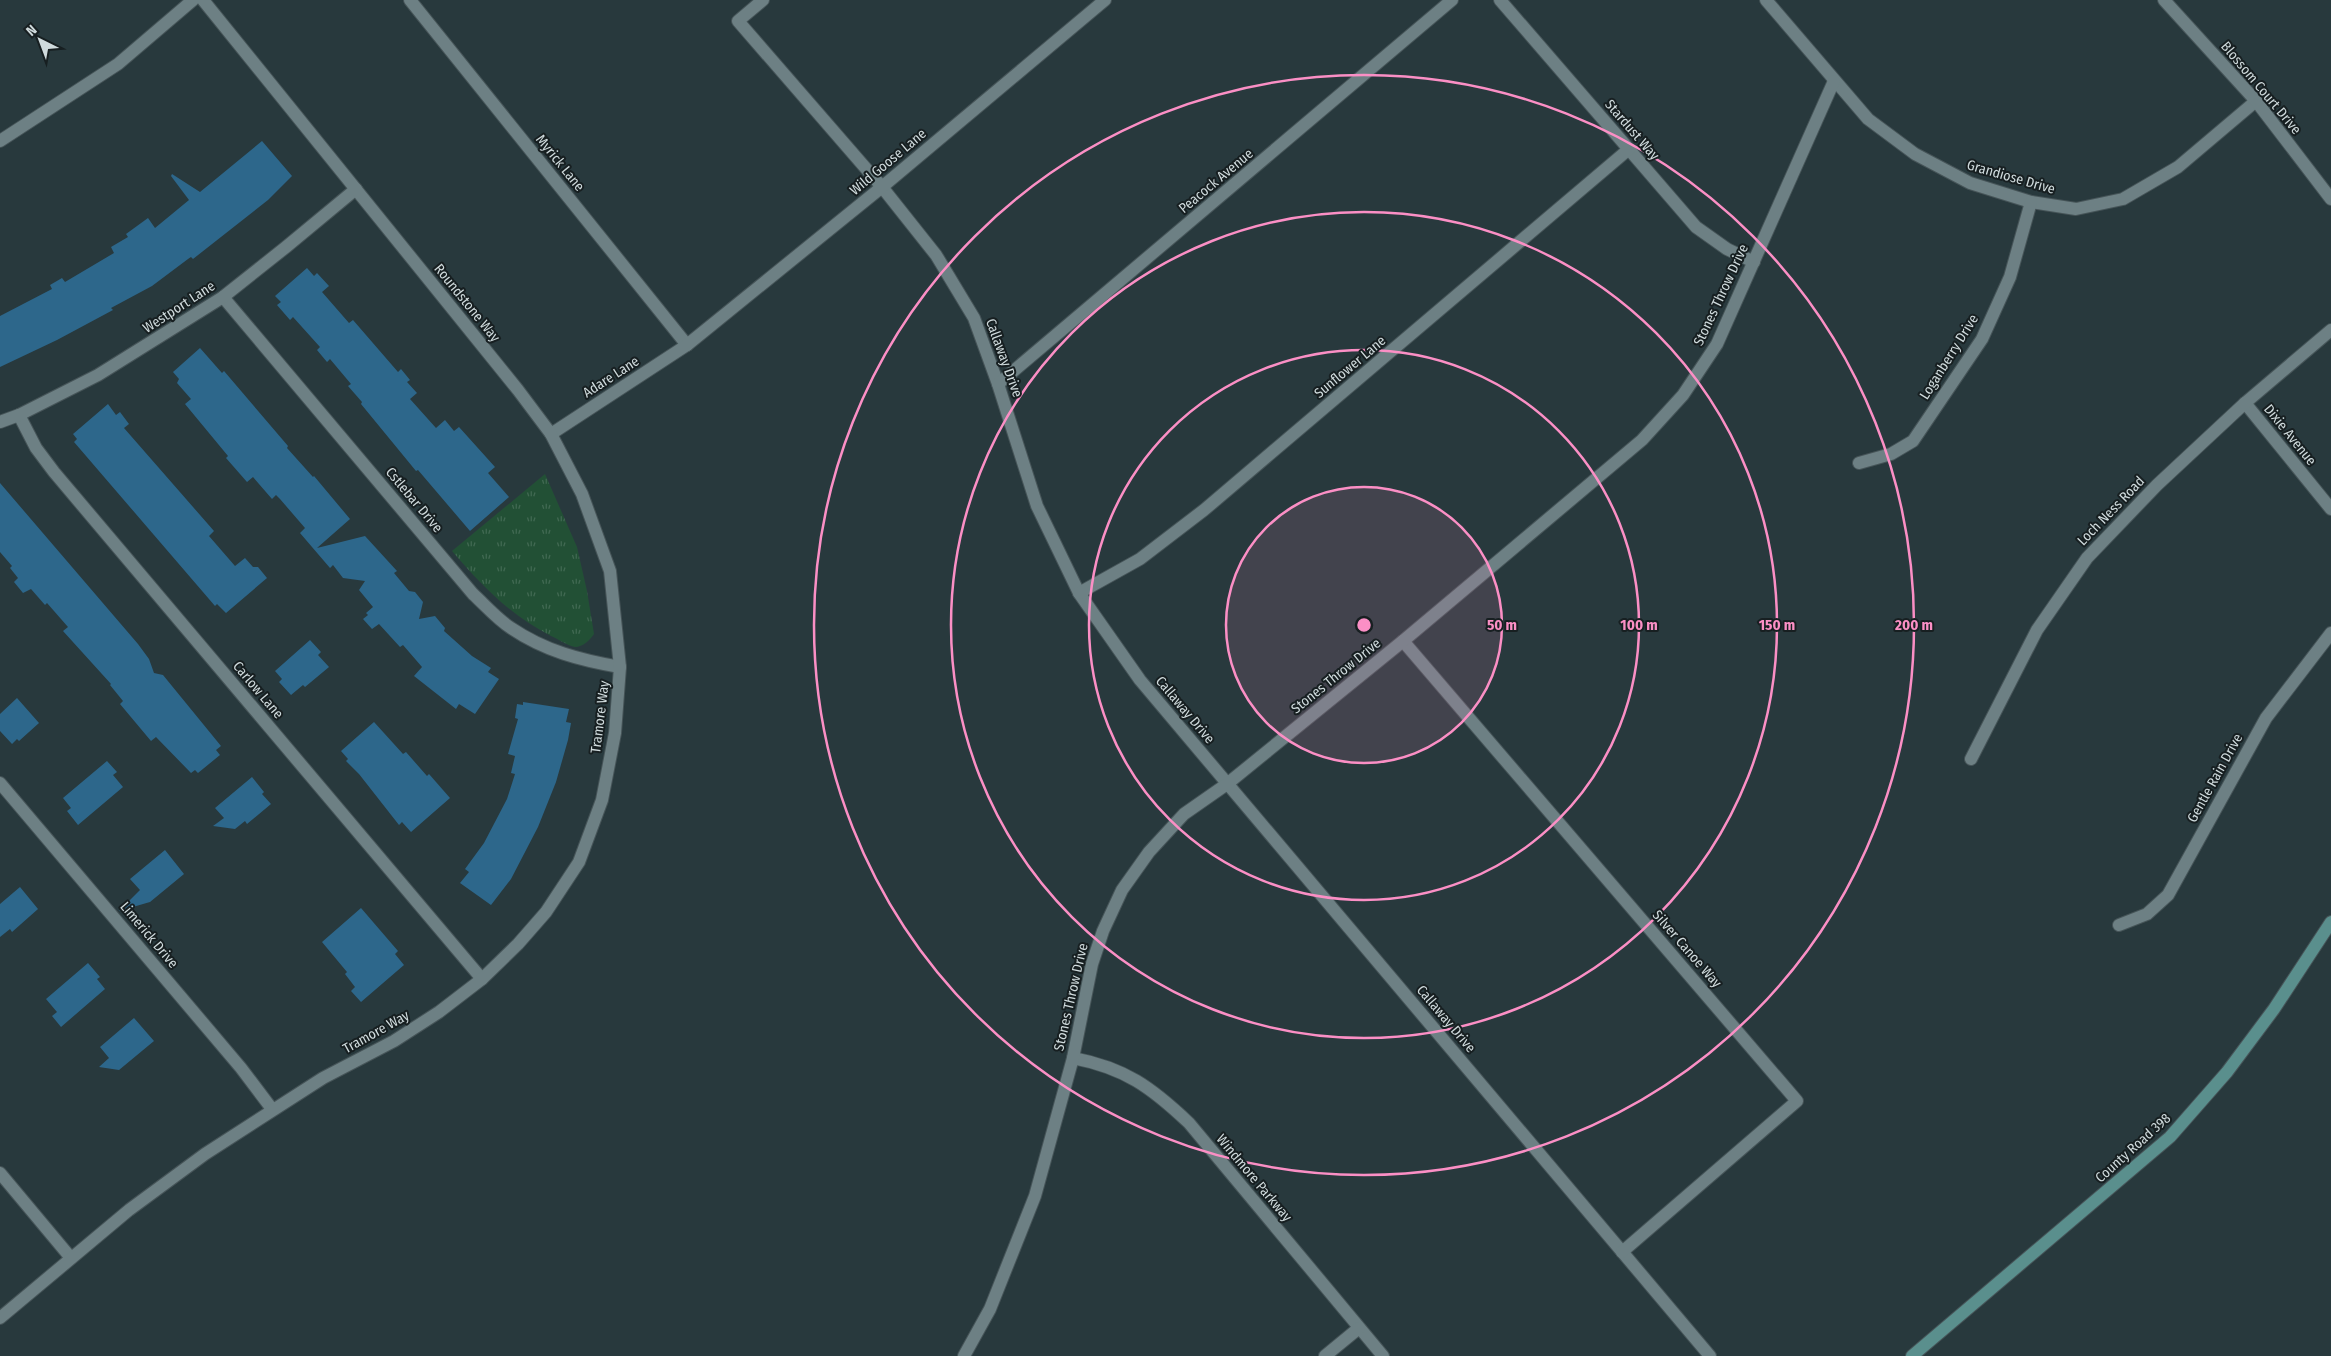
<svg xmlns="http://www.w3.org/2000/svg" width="2331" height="1356" font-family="'Fira Sans Condensed',sans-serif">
	<defs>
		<pattern id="park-tufts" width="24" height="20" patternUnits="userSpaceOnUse" patternTransform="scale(1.25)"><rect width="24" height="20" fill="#225035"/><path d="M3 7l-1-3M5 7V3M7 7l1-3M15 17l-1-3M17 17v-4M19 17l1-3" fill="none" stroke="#416952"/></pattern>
	</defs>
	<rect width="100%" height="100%" fill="#28393d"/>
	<path fill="url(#park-tufts)" d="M545,474l32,73 10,44 7,43c-4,6 -11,13 -19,13 -7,-1 -17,-8 -24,-11 -41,-21 -70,-51 -99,-85z"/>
	<g fill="#2d678b">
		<polygon points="262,141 292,176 268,200 193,259 191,257 188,259 152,286 111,308 113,310 57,340 0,367 0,316 52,289 50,285 62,278 65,282 114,253 111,247 128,237 126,234 148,218 155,228 189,200 171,176 172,174 200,192"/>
		<polygon points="307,268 314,276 317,273 329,286 322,292 349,323 353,320 398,372 401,369 410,380 407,382 417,393 410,399 436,428 445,420 454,431 459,427 495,467 488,473 509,497 470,531 418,470 416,471 361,404 362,402 348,386 351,384 330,359 327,362 317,350 320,347 293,317 290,320 277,305 281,302 275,296"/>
		<polygon points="200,348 222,373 224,371 288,446 287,448 313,477 314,476 350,519 317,548 365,536 397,571 394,573 409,591 415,592 423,602 419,619 435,616 445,628 444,631 472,656 491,668 488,672 499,679 475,714 459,704 456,709 414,676 422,667 403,645 400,647 379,624 372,629 363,619 368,615 366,613 373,607 359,590 365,581 343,578 333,565 330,568 300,533 305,528 280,499 276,495 272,499 253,477 247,482 226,458 228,456 185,404 191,399 177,383 179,379 173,372"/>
		<polygon points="108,404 116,415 120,412 129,424 124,428 214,531 209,536 235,566 245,558 253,567 258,567 267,578 226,613 217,604 215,606 74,442 77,439 73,434"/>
		<polygon points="0,483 138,644 149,659 154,673 163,675 221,746 216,750 220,755 198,773 195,770 191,773 156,737 151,741 120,704 123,701 110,685 111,684 63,631 68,627 47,603 45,605 31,589 23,593 14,582 18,578 10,568 12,566 0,552"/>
		<polygon points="310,640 321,652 318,655 329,667 305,687 303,685 291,695 279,682 282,679 275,671"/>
		<polygon points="17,698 39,723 19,741 17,739 12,744 0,731 0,714"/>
		<polygon points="523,702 569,709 566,722 571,723 568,740 556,782 538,827 511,879 491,905 460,883 469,872 465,869 484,843 507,799 515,774 511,773 515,756 508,754 518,719 515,718 517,704 523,705"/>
		<polygon points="374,722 403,754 406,752 427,776 429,774 450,798 411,832 402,822 399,825 359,774 346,761 348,759 341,751"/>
		<polygon points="107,761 117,772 113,775 123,787 78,825 67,811 71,808 63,798"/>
		<polygon points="252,777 264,792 262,794 271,804 247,824 245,821 235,829 213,826 224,818 215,808"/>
		<polygon points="165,850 184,874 150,902 119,911 140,890 130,879"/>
		<polygon points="20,887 38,909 12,932 10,929 0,937 0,904"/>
		<polygon points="361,908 398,951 395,954 404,965 361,1002 351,991 355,987 345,974 347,972 322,942"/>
		<polygon points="88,963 100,977 97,979 105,989 61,1027 52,1016 57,1012 46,999"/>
		<polygon points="134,1018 154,1041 119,1070 99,1067 109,1058 100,1047"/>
	</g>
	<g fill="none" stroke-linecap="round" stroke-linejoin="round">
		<defs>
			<g id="street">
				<polyline points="410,0 687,345"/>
				<polyline points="763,0 738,21 882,187 936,255 974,318 998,384 1037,506 1079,593 1140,680 1710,1356"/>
				<polyline points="1500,0 1696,227 1727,249 1754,262"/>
				<polyline points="1766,0 1868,119 1915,154 1970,183 2031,202 2076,209 2123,199 2178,167 2256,101"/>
				<polyline points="2164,0 2256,101 2331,199"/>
				<polyline points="0,141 118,64 193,0"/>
				<path d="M223,297l250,297c12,11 24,25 38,34 34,23 69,32 109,39"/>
				<polyline points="998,384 1452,0"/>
				<polyline points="2245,403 2331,509"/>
				<polyline points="19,415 36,448 54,472 482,979"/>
				<polyline points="0,422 19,415 98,375 223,297 286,247 356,189"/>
				<polyline points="551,434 687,345 882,187 1105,0"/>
				<polyline points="1859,463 1891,454 1913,441 1982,339 2010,277 2031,202"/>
				<polyline points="1079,593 1140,559 1204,510 1629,149"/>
				<polyline points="1403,641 1797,1101 1622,1252"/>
				<polyline points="1971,759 2037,630 2087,558 2157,485 2245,403 2331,330"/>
				<polyline points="0,783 241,1068 272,1109"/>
				<polyline points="2119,925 2147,914 2168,895 2266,718 2331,633"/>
				<path d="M1073,1058c52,10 78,29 116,65l194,233"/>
				<polyline points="0,1173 71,1258"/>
				<polyline points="0,1318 129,1210 205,1154 323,1078 394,1041 439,1012 482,979 518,944 546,912 579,862 602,800 615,733 620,667 610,571 582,494 551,434 518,390 203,0"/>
				<polyline points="964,1356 990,1309 1035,1196 1073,1058 1092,964 1103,931 1122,890 1149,852 1184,814 1227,784 1403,641 1642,440 1683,395 1717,344 1834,81"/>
				<polyline points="1325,1356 1359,1328"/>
			</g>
			<polyline id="secondary" points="1912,1356 2170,1137 2227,1072 2274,1009 2331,922"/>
		</defs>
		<use href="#street" stroke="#465458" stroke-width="14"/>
		<use href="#secondary" stroke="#465458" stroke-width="14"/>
		<use href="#street" stroke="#6d8084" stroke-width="12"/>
		<use href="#secondary" stroke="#5a8f8d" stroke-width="12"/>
	</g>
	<circle cx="1364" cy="625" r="138" fill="#fb8fc5" fill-opacity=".12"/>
	<g fill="none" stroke="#fb8fc5" stroke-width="2.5">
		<circle cx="1364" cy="625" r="138"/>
		<circle cx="1364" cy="625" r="275"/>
		<circle cx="1364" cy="625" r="413"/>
		<circle cx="1364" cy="625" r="550"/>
	</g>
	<g text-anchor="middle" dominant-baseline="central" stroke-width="4" stroke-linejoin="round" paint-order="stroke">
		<g font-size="14" fill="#d0dbdd" stroke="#171f21">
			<text transform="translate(2261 88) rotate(50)">Blossom Court Drive</text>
			<text transform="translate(1632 130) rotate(49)">Stardust Way</text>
			<text transform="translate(888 162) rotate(-40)">Wild Goose Lane</text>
			<text transform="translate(560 163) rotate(51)">Myrick Lane</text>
			<text transform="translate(2011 177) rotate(16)">Grandiose Drive</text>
			<text transform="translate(1216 181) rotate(-40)">Peacock Avenue</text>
			<text transform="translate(1721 295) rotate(-65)">Stones Throw Drive</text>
			<text transform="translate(467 303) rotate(51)">Roundstone Way</text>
			<text transform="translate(179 307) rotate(-33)">Westport Lane</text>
			<text transform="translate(1949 357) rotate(-58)">Loganberry Drive</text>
			<text transform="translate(1004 358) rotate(70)">Callaway Drive</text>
			<text transform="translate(1350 367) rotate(-40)">Sunflower Lane</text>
			<text transform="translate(611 377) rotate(-33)">Adare Lane</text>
			<text transform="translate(2290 435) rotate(51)">Dixie Avenue</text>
			<text transform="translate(414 500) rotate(50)">Cstlebar Drive</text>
			<text transform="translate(2111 511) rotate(-46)">Loch Ness Road</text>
			<text transform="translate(1336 676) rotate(-39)">Stones Throw Drive</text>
			<text transform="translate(258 690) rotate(50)">Carlow Lane</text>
			<text transform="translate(1185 710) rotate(50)">Callaway Drive</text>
			<text transform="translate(600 717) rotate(-83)">Tramore Way</text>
			<text transform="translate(2215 778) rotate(-61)">Gentle Rain Drive</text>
			<text transform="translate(149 935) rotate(50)">Limerick Drive</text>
			<text transform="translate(1687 949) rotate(49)">Silver Canoe Way</text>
			<text transform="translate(1071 997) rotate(-77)">Stones Throw Drive</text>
			<text transform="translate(1446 1019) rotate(50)">Callaway Drive</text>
			<text transform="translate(376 1032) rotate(-29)">Tramore Way</text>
			<text transform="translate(2133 1148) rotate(-42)">County Road 398</text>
			<text transform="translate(1254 1178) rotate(50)">Windmore Parkway</text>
		</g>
	</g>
	<circle cx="1364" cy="625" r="8" fill="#fb8fc5" stroke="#171f21" stroke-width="2.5"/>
	<g font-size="15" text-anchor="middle" font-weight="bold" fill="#fb8fc5" stroke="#171f21" stroke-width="4" stroke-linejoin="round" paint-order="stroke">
		<text x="1502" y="630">50 m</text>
		<text x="1639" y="630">100 m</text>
		<text x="1777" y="630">150 m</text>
		<text x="1914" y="630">200 m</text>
	</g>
	<g transform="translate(40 40) rotate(318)" stroke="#171f21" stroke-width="4" paint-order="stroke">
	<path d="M0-4L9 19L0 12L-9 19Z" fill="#d0dbdd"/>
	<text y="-8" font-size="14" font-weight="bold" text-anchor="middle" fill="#d0dbdd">N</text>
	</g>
</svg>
